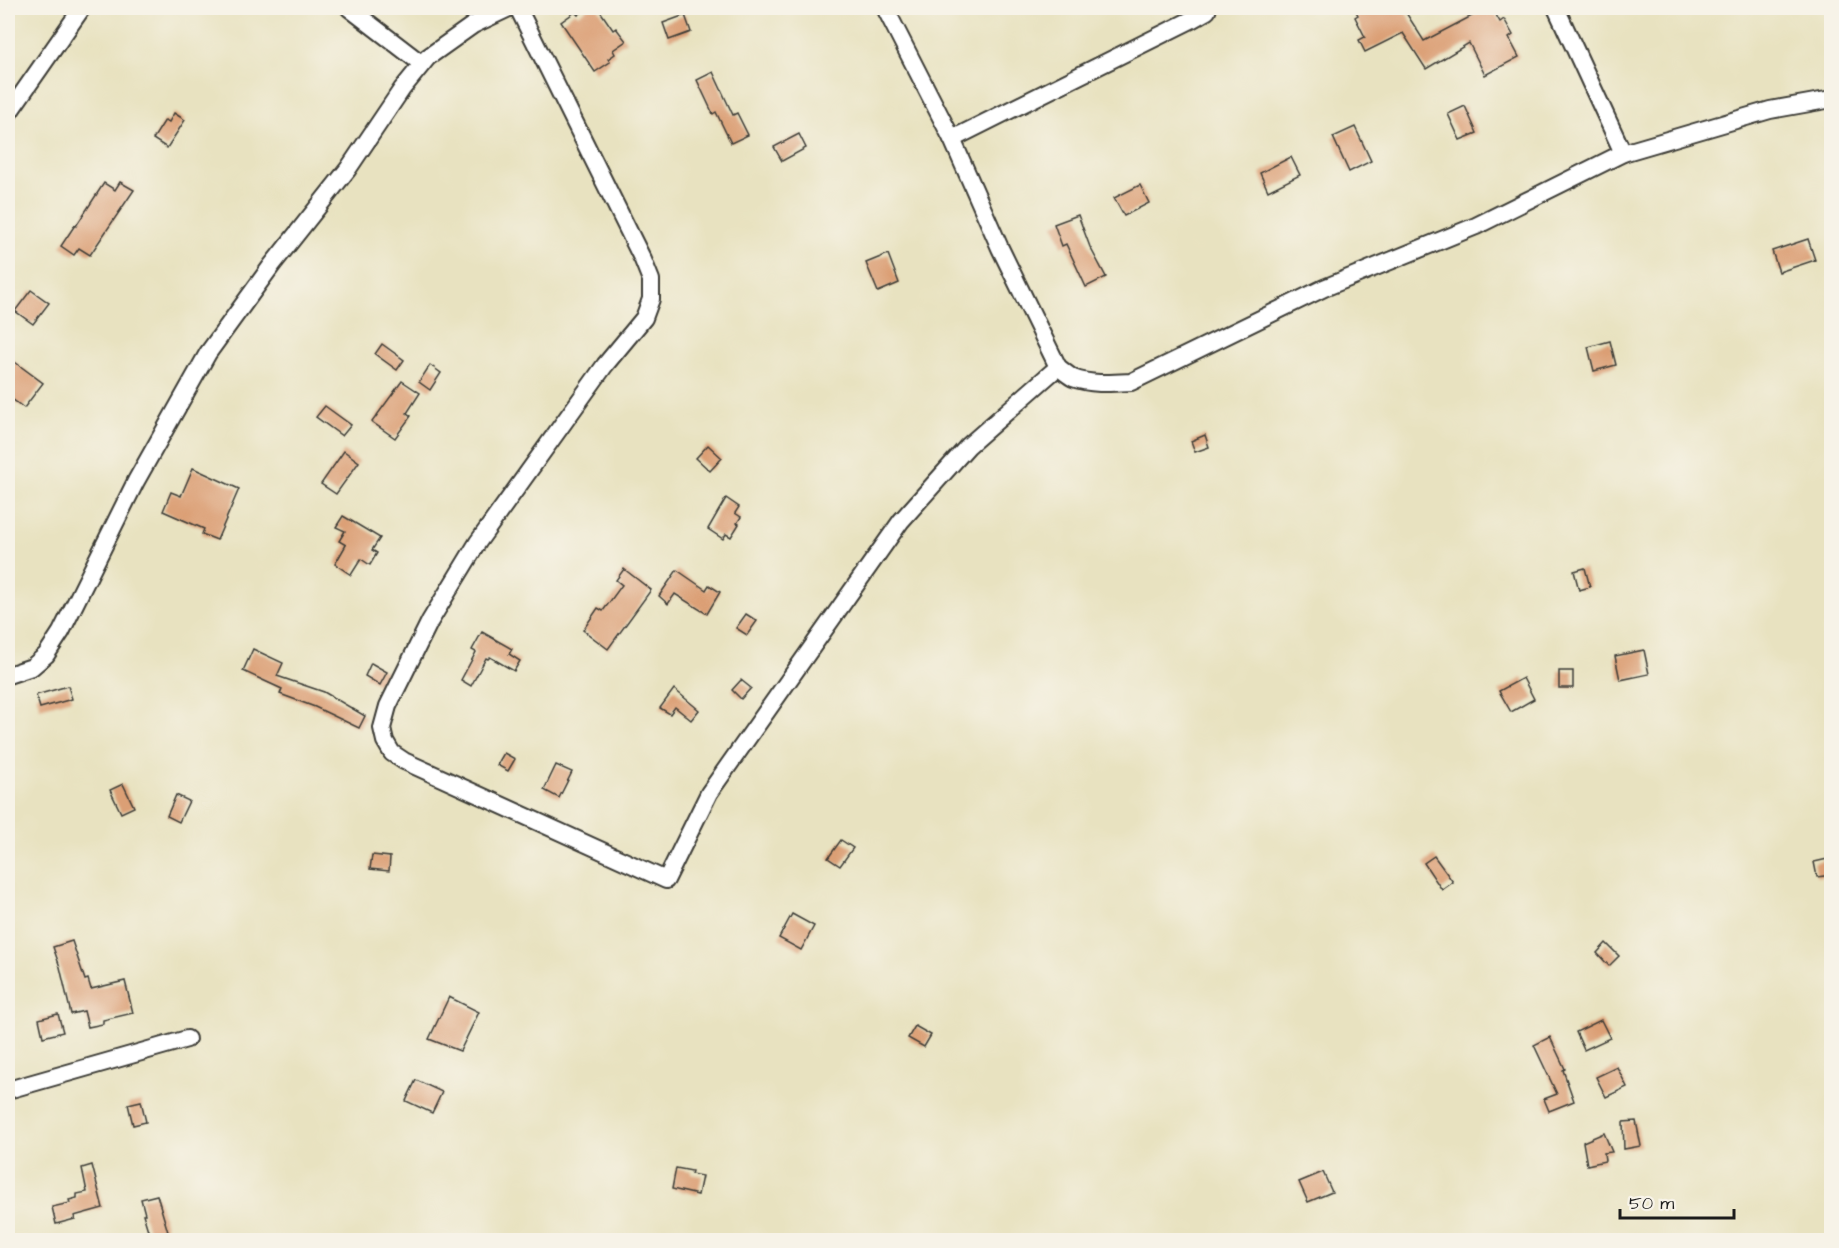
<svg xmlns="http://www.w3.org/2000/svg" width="1839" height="1248" font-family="'Architects Daughter',sans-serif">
	<rect width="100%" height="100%" fill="#f7f3e8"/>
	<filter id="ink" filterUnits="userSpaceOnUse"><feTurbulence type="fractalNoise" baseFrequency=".0167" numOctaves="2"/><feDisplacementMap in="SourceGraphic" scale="12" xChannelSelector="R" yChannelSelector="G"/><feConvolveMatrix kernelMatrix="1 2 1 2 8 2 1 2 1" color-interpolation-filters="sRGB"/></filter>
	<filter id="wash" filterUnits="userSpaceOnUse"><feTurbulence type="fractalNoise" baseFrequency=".008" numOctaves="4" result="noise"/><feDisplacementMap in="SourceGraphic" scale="24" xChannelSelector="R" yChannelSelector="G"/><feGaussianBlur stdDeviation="1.35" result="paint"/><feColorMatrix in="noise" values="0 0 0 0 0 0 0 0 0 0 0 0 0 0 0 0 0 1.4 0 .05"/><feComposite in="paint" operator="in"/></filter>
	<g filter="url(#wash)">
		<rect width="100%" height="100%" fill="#e8e2c0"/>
		<g id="blocks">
			<g fill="#db9f75">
				<polygon points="588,8 598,8 613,30 616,28 626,41 613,50 615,54 608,59 610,62 595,72 561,22 575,12 578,15"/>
				<polygon points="1354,8 1403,8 1424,41 1487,8 1492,8 1500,22 1504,19 1513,35 1509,38 1519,57 1485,75 1469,43 1426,69 1403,33 1365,52 1359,40 1365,37 1355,17 1358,15"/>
				<polygon points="685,15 691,32 669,40 663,23"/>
				<polygon points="713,72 733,115 737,113 748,135 731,143 716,112 713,114 697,80"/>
				<polygon points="1465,106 1477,133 1460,140 1448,114"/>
				<polygon points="174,113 185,120 167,148 153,139 165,120 169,122"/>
				<polygon points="1355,127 1371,161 1349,172 1333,137"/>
				<polygon points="799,134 806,148 782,161 774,147"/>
				<polygon points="1291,157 1300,175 1268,191 1260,173"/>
				<polygon points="120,182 134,190 90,255 79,248 74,255 61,246 75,225 76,226 104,183 115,190"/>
				<polygon points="1140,185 1149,203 1124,216 1114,198"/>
				<polygon points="1078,215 1090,247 1106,277 1086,287 1066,244 1062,246 1054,224"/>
				<polygon points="1808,239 1815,260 1779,272 1772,251"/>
				<polygon points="888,254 899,283 878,292 866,263"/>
				<polygon points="31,290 49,303 33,324 15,311"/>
				<polygon points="1610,341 1616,365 1594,371 1588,347"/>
				<polygon points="382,344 404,360 397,370 375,354"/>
				<polygon points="8,357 43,383 24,408 8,396"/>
				<polygon points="430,365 441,373 430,390 419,382"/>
				<polygon points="402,381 420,393 407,413 411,416 395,438 372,422"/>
				<polygon points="325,406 351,425 342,436 316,417"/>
				<polygon points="1205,435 1209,447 1195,452 1191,441"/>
				<polygon points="708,445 722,458 710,471 696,458"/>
				<polygon points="344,451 359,462 336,494 321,484"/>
				<polygon points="193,468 239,489 217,540 202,534 204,529 163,511 171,492 181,496"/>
				<polygon points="726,498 739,507 735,513 741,517 737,523 739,524 731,537 726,534 723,539 708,529"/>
				<polygon points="343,516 380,538 372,550 377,553 370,565 361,559 351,575 335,564 346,545 339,541 345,531 336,527"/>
				<polygon points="1585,568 1590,587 1579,590 1574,571"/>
				<polygon points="624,569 651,590 608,649 583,630 598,608 603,611 622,585 616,580"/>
				<polygon points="677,570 706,590 709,585 720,592 707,614 675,594 668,604 659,596"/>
				<polygon points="746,614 757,621 747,635 736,628"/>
				<polygon points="482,632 512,649 509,654 520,661 514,671 490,657 488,659 486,658 471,686 461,680 476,652 472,650"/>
				<polygon points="253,649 283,663 277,676 324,692 365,716 359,728 315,707 280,694 282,689 243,671"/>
				<polygon points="1644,650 1649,674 1620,680 1615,656"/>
				<polygon points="371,663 387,672 380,685 365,676"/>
				<rect x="1559" y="671" width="14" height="17"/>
				<polygon points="1523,678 1534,699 1511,712 1499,691"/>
				<polygon points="741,680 751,688 741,699 732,690"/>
				<polygon points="68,686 72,699 40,708 36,695"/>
				<polygon points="674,689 699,710 691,720 675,707 670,714 660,708"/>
				<polygon points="504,753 515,759 508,771 497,765"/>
				<polygon points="556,765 572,772 559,798 544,790"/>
				<polygon points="123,784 134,807 121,813 110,790"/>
				<polygon points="176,795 189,801 179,822 167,816"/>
				<polygon points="841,840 853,848 840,866 828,858"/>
				<polygon points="372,855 390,857 389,871 370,869"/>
				<polygon points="1434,856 1453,882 1442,890 1424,863"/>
				<polygon points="1832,858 1832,875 1817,877 1814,862"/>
				<polygon points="792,914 814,926 801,950 779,938"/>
				<polygon points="72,941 85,980 88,979 91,989 125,981 133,1013 103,1020 103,1024 88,1027 84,1011 71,1014 60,967 53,947"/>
				<polygon points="1606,943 1619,956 1609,966 1597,953"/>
				<polygon points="449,997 479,1012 460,1051 429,1039"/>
				<polygon points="58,1014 63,1032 43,1037 39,1019"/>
				<polygon points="1601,1020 1610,1038 1584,1050 1576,1032"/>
				<polygon points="915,1026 931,1035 924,1047 908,1038"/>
				<polygon points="1550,1037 1565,1069 1563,1070 1574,1101 1549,1111 1544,1099 1557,1094 1534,1045"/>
				<polygon points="1617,1067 1627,1087 1606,1097 1596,1077"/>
				<polygon points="416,1080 442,1092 432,1113 406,1101"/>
				<polygon points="141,1101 146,1122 133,1125 128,1104"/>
				<polygon points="1636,1121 1641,1146 1624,1149 1623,1122"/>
				<polygon points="1604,1133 1612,1152 1604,1153 1605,1161 1587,1165 1583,1142"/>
				<polygon points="92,1165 103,1208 74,1216 75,1219 56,1224 52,1207 70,1203 69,1200 77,1198 77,1194 87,1192 82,1168"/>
				<polygon points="676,1168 692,1171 691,1174 702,1176 698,1195 672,1189"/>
				<polygon points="1323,1172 1332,1192 1308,1202 1299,1182"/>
				<polygon points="157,1195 168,1232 150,1237 143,1214 145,1214 141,1199"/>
			</g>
		</g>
	</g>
	<g filter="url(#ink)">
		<use href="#blocks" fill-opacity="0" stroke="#3b3a35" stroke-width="1.5"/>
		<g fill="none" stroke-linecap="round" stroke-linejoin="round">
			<defs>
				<g id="street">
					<polyline points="349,8 422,64"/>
					<path d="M518,8l125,252 8,20v19l-7,19 -39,47 -127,177 -48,79 -42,85 -6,22 3,13 7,12 12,8 262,119 43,-87 192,-272 67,-75 90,-79c4,3 10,8 15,11 18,7 40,5 58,4l193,-94 152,-62 147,-73 147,-43 62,-11"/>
					<polyline points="885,8 952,139 1000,248 1058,367"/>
					<polyline points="1556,8 1623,153"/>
					<polyline points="8,114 82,8"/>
					<polyline points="952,139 1191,20 1207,11 1208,8"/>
					<polyline points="8,675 32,667 46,655 61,632 136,481 208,353 272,265 348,169 402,89 428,57 473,25 509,8"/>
					<polyline points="8,1090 187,1039"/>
				</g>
			</defs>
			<use href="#street" stroke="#3b3a35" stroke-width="20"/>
			<use href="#street" stroke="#fff" stroke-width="16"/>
		</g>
	</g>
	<rect width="1839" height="1248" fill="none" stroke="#f7f3e8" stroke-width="30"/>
	<path d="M1620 1209v9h114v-9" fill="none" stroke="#1c1c1c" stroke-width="3"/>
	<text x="1629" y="1209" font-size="18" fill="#1c1c1c" stroke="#f7f3e8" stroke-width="4.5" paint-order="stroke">50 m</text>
</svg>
